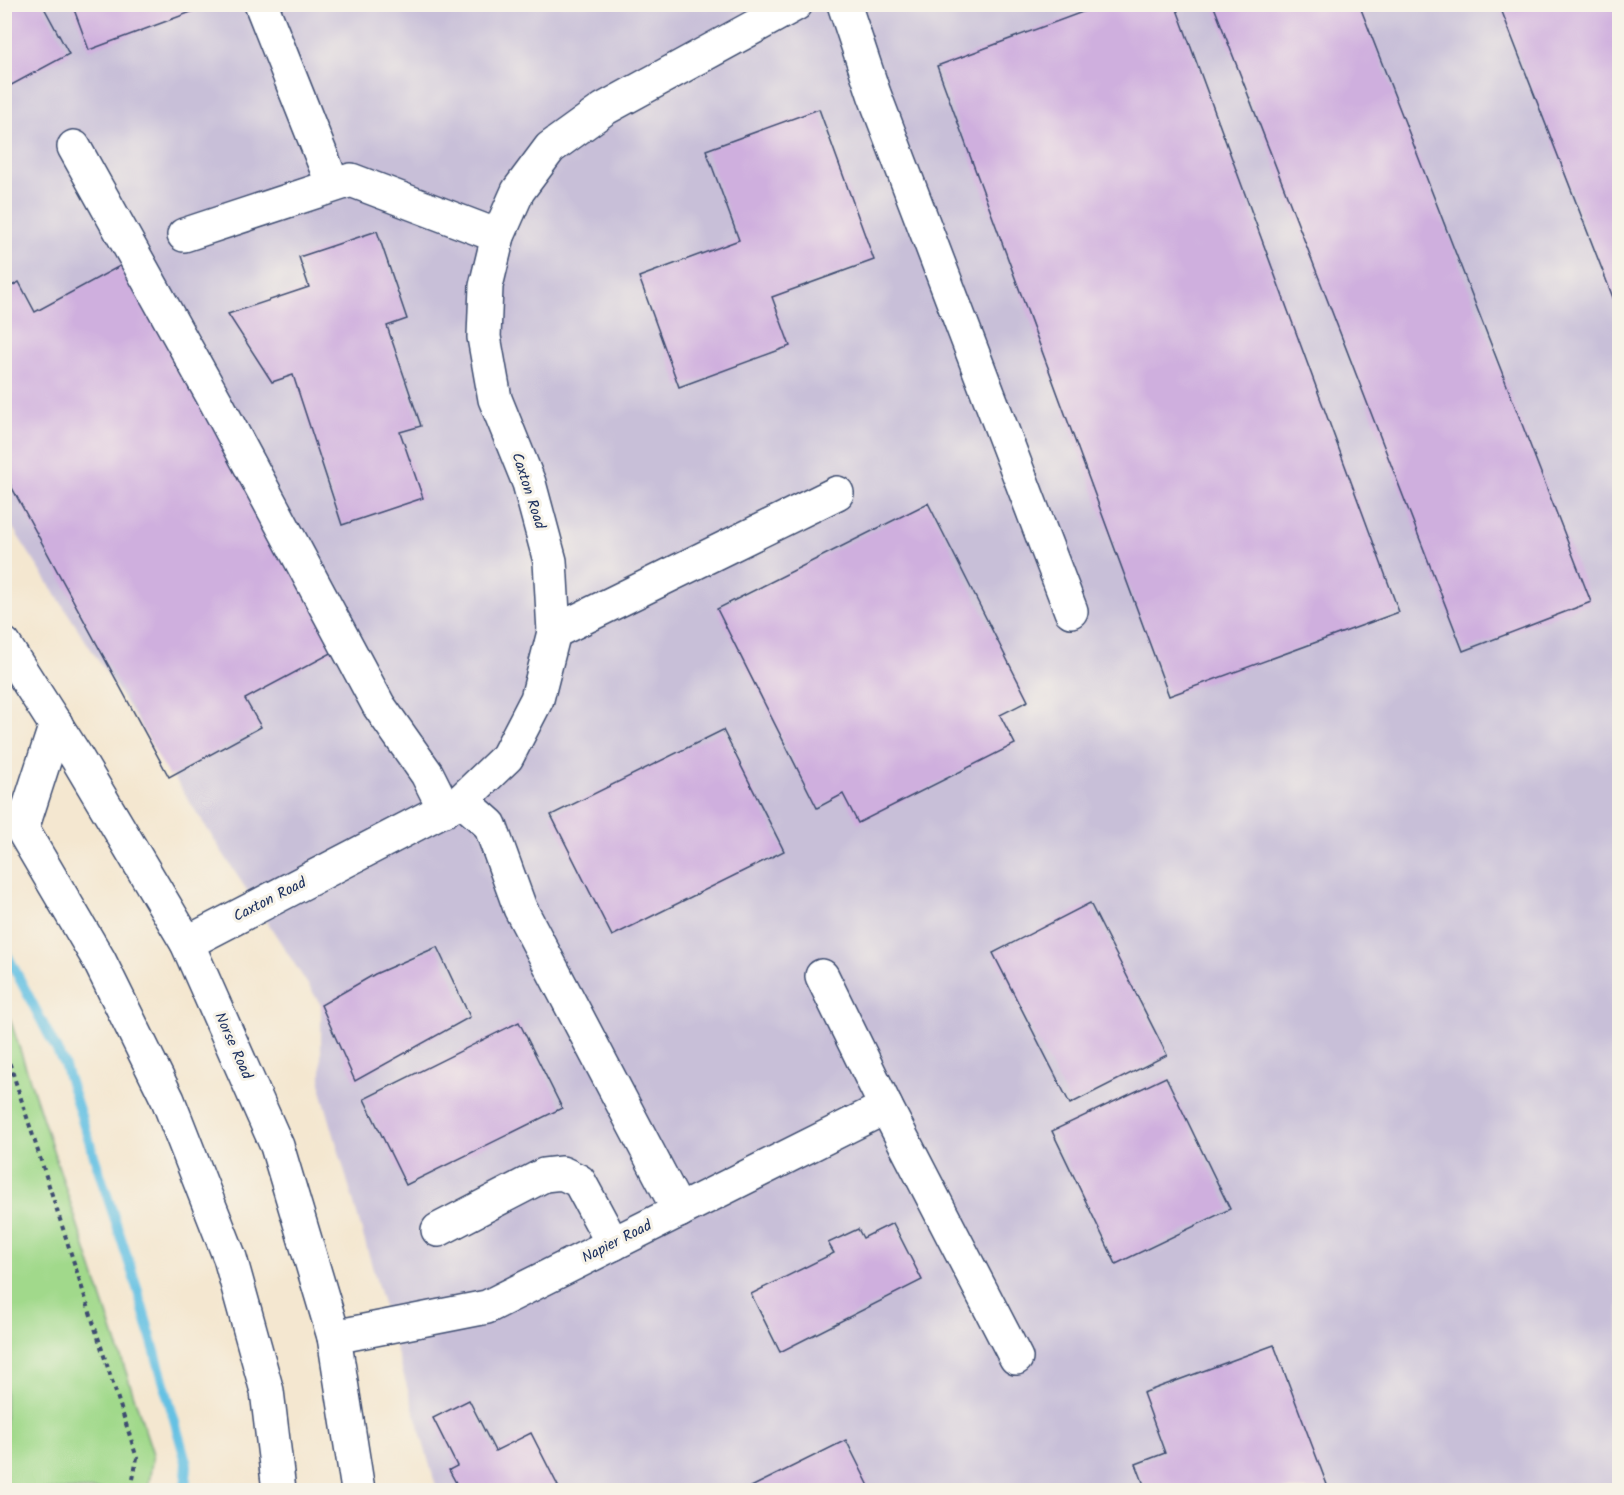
<svg xmlns="http://www.w3.org/2000/svg" width="1624" height="1495" font-family="Kalam,sans-serif">
	<rect width="100%" height="100%" fill="#f7f3e8"/>
	<filter id="ink" filterUnits="userSpaceOnUse"><feTurbulence type="fractalNoise" baseFrequency=".0167" numOctaves="2"/><feDisplacementMap in="SourceGraphic" scale="12" xChannelSelector="R" yChannelSelector="G"/><feConvolveMatrix kernelMatrix="1 2 1 2 8 2 1 2 1" color-interpolation-filters="sRGB"/></filter>
	<filter id="wash" filterUnits="userSpaceOnUse"><feTurbulence type="fractalNoise" baseFrequency=".008" numOctaves="4" result="noise"/><feDisplacementMap in="SourceGraphic" scale="24" xChannelSelector="R" yChannelSelector="G"/><feGaussianBlur stdDeviation="1.35" result="paint"/><feColorMatrix in="noise" values="0 0 0 0 0 0 0 0 0 0 0 0 0 0 0 0 0 1.4 0 .05"/><feComposite in="paint" operator="in"/></filter>
	<g filter="url(#wash)">
		<rect width="100%" height="100%" fill="#f4e7d0"/>
		<polygon fill="#c8bfd8" points="5,5 1619,5 1619,1490 437,1490 321,1090 321,1005 5,516"/>
		<polygon fill="#a1d98b" stroke="#5e8474" stroke-width="1.5" points="5,1004 153,1454 148,1490 5,1490"/>
		<g fill="none" stroke-linecap="round" stroke-linejoin="round">
			<polyline stroke="#65c1e3" stroke-width="10" points="4,949 64,1064 135,1281 187,1465 185,1490"/>
		</g>
		<g id="blocks">
			<g fill="#cfafde">
				<polygon points="4,4 42,4 69,54 4,89"/>
				<polygon points="72,4 210,4 210,5 89,50"/>
				<polygon points="1104,4 1175,4 1399,612 1169,696 937,66"/>
				<polygon points="1213,4 1359,4 1591,602 1463,651"/>
				<polygon points="1499,4 1620,4 1620,313 1619,313"/>
				<polygon points="819,109 874,260 772,297 790,346 679,387 639,277 739,240 706,150"/>
				<polygon points="377,231 407,319 387,326 421,426 400,432 423,498 342,525 293,375 272,382 228,314 309,287 299,257"/>
				<polygon points="129,261 339,649 245,699 261,727 169,777 4,473 4,290 19,282 35,312"/>
				<polygon points="928,503 1028,701 1000,715 1015,744 858,823 843,794 817,808 717,609"/>
				<polygon points="723,730 784,851 612,936 551,815"/>
				<polygon points="1090,903 1167,1055 1070,1104 993,953"/>
				<polygon points="437,947 470,1017 355,1081 321,1005 375,974"/>
				<polygon points="519,1022 562,1108 406,1185 364,1099"/>
				<polygon points="1166,1077 1230,1209 1116,1264 1052,1131"/>
				<polygon points="893,1223 922,1280 780,1352 751,1294 834,1253 828,1243 858,1229 863,1238"/>
				<polygon points="1274,1345 1329,1490 1146,1490 1136,1464 1165,1453 1143,1393"/>
				<polygon points="469,1400 495,1451 531,1433 560,1490 460,1490 449,1470 457,1466 433,1418"/>
				<polygon points="846,1440 871,1490 745,1490"/>
			</g>
		</g>
	</g>
	<g filter="url(#ink)">
		<use href="#blocks" fill-opacity="0" stroke="#3c4b6f" stroke-width="1.5"/>
		<g fill="none" stroke-linecap="round" stroke-linejoin="round">
			<defs>
				<g id="minor">
					<polyline points="261,4 333,185"/>
					<polyline points="844,4 874,94 1071,611"/>
					<polyline points="74,147 216,402 379,706 427,774 445,810"/>
					<polyline points="184,235 351,180 498,236"/>
					<polyline points="554,632 837,493"/>
					<polyline points="4,644 77,758 187,943 277,1146 334,1337 358,1490"/>
					<polyline points="56,724 22,829 99,960 168,1100 230,1258 267,1391 279,1490"/>
					<polyline points="462,800 490,825 520,908 679,1211"/>
					<polyline points="187,943 462,800 507,757 537,699 554,632 550,561 529,483 495,399 484,337 486,286 498,236 518,191 550,148 604,109 796,4"/>
					<polyline points="822,976 886,1107 1016,1358"/>
					<polyline points="438,1230 544,1175 562,1173 579,1181 613,1244"/>
					<polyline points="334,1337 487,1307 886,1107"/>
				</g>
			</defs>
			<use href="#minor" stroke="#3c4b6f" stroke-width="36"/>
			<polyline stroke="#3c4b6f" stroke-width="4" stroke-dasharray="4.5 4.5" stroke-linecap="butt" points="4,1046 137,1458 131,1490"/>
			<use href="#minor" stroke="#fff" stroke-width="33"/>
		</g>
	</g>
	<g text-anchor="middle" dominant-baseline="central" stroke-width="6" stroke-linejoin="round" paint-order="stroke">
		<g font-size="15" fill="#1b2f5e" stroke="#f7f3e8">
			<text transform="translate(528 491) rotate(72)">Caxton Road</text>
			<text transform="translate(270 900) rotate(-27)">Caxton Road</text>
			<text transform="translate(233 1046) rotate(66)">Norse Road</text>
			<text transform="translate(617 1242) rotate(-27)">Napier Road</text>
		</g>
	</g>
	<rect width="1624" height="1495" fill="none" stroke="#f7f3e8" stroke-width="24"/>
</svg>
